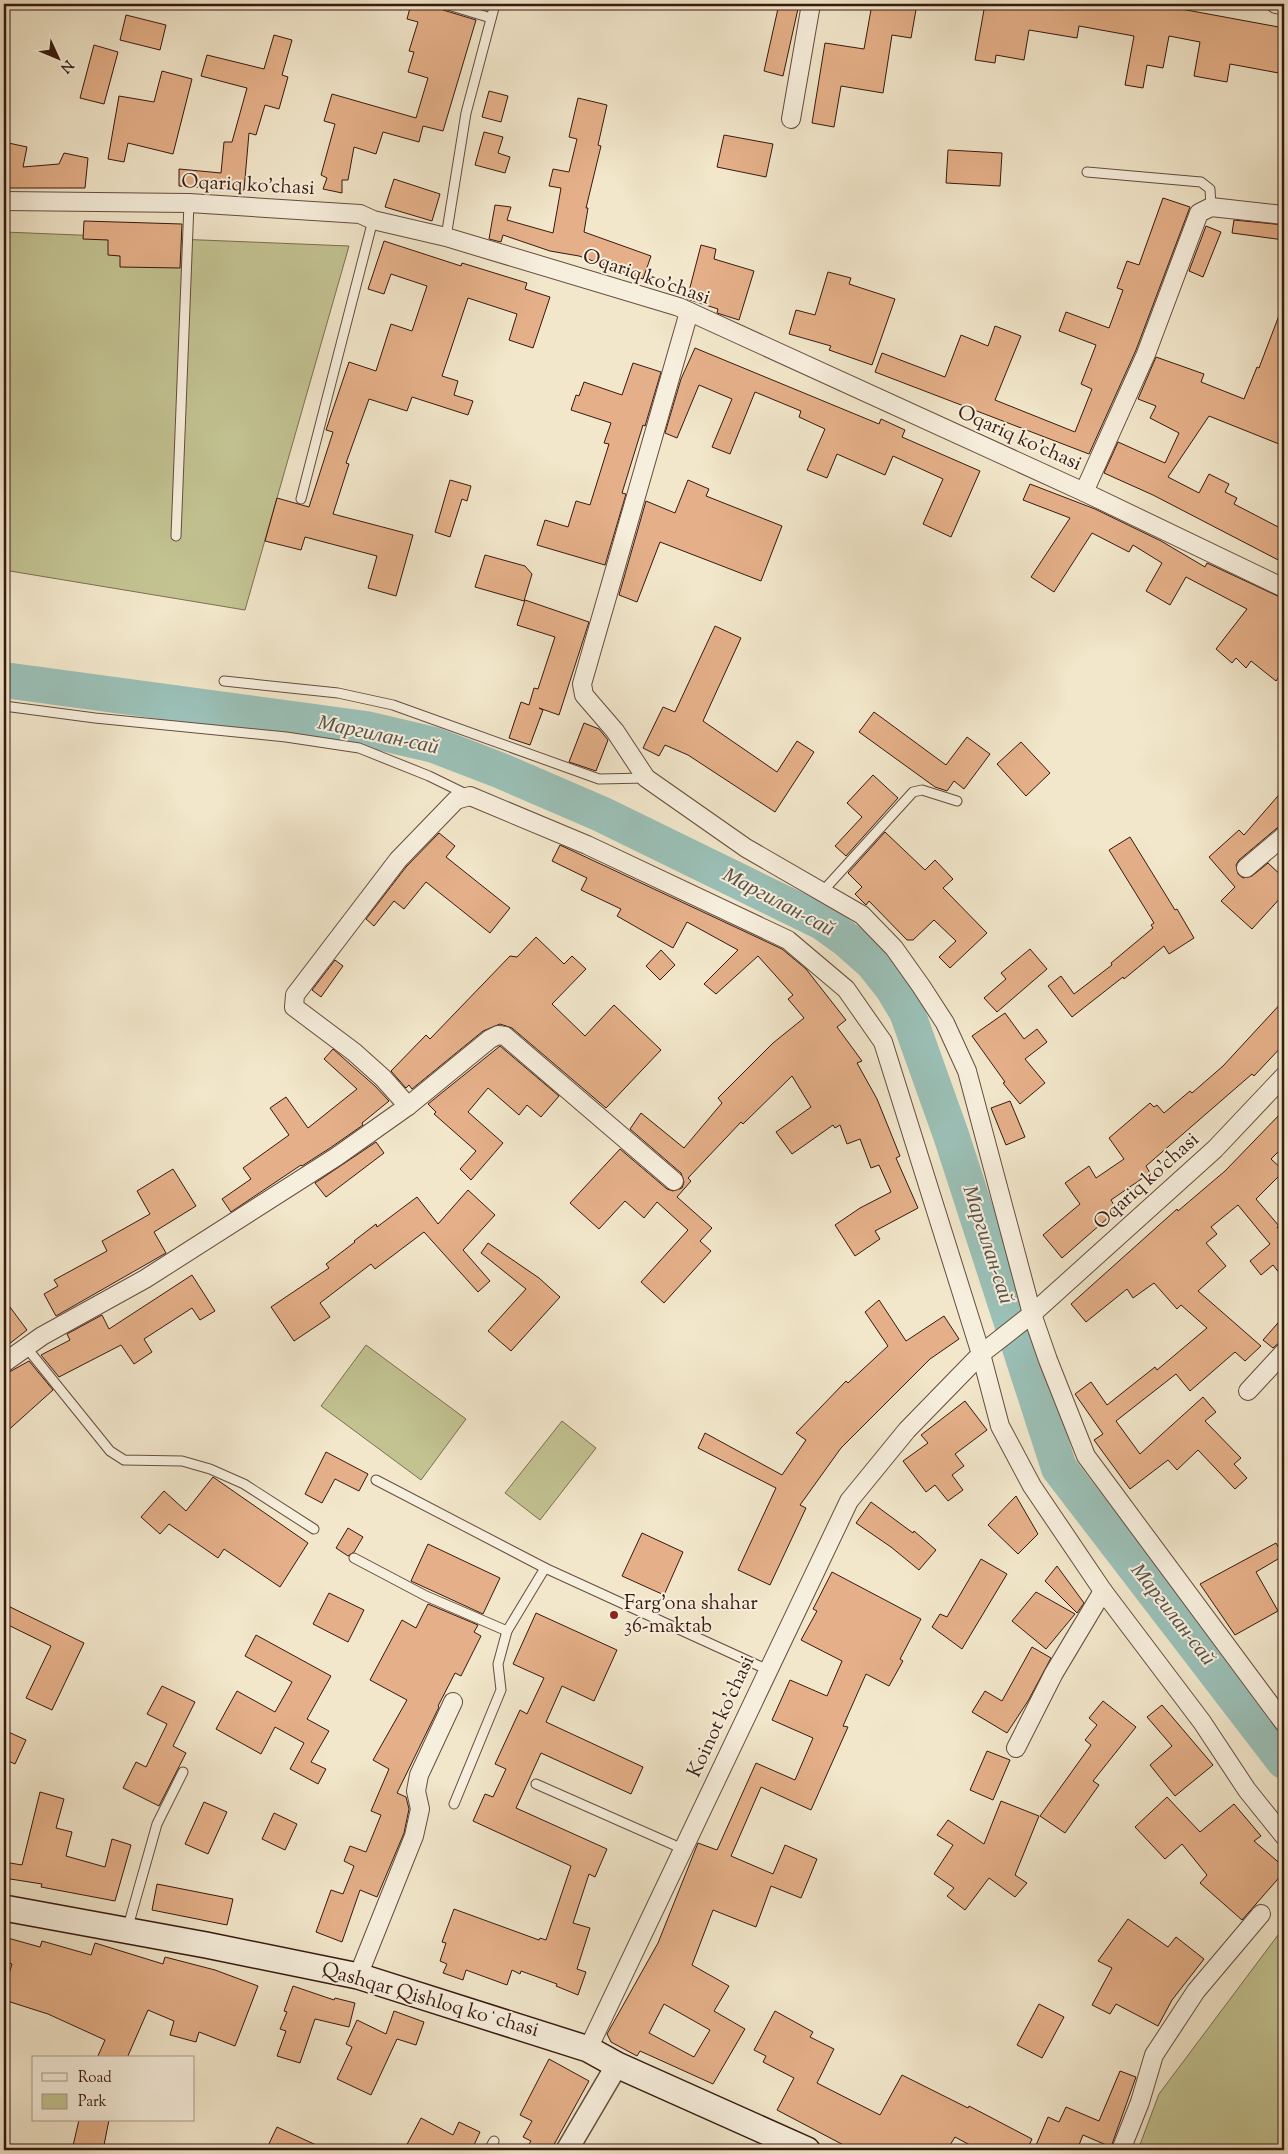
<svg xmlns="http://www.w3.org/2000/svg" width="1288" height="2154" font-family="'Sorts Mill Goudy',serif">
	<rect width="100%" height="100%" fill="#f2e7cb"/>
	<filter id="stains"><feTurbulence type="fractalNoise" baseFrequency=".004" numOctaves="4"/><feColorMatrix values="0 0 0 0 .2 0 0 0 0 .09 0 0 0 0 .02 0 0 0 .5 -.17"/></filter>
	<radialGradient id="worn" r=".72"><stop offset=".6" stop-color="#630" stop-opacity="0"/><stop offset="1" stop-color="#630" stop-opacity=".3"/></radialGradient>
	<g fill="#c3c392" stroke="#7d6e50">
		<polygon points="4,232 349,246 245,610 4,570"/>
		<polygon points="366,1345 466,1419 421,1480 321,1406"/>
		<polygon points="562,1421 596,1448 540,1520 505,1493"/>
		<polygon points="1284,1927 1284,2150 1138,2150 1159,2094"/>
	</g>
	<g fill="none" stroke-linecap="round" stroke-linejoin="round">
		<polyline stroke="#9bc0b7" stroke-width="36" points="4,680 366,729 434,745 499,770 601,814 822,922 847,940 873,963 892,987 907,1012 951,1135 1059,1468 1284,1761"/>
	</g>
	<g fill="#e5b089" stroke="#37190f" fill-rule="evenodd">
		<polygon points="411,4 439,4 443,10 476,20 443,131 423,126 419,142 383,132 376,154 354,147 348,180 342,180 342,193 323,189 327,178 321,175 335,124 324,121 332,94 416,118 428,78 408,72 414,52 409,51 418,22 407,19"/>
		<polygon points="779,4 799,4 783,76 764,71"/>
		<polygon points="872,4 888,7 888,4 917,4 911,38 892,35 883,93 841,86 834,127 812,123 825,43 864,49"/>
		<polygon points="985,4 1154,4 1284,28 1284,74 1230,64 1227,82 1194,76 1200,42 1169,36 1163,68 1147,65 1143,88 1125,85 1134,36 1079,26 1077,38 1029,30 1024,60 996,55 995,63 975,60"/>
		<polygon points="126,15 166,25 160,50 120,40"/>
		<polygon points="274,35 292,40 282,75 288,77 279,109 265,105 256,135 249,133 244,190 179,186 179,169 221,173 224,142 232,142 247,88 201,76 207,55 264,69"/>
		<polygon points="94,45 118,52 104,104 80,98"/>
		<polygon points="162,71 192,79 173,154 128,143 124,162 108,159 119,96 154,102"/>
		<polygon points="489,91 508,96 501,122 482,117"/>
		<polygon points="578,98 607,105 598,145 601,146 586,208 588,208 584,232 651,256 643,279 579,256 550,251 503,235 501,242 489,239 495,205 511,207 507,220 553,233 561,188 549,186 553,169 569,172 577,139 569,137"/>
		<polygon points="484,132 503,137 498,153 510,157 505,173 475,165"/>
		<polygon points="724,135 773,144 766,177 717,167"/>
		<polygon points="4,142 27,147 23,167 59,164 64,153 88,158 85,188 4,188"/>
		<polygon points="948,150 1002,153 1000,186 946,183"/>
		<polygon points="394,179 440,194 432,221 385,207"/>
		<polygon points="1163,198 1190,207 1136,350 1089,454 875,372 882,353 945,377 961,335 988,346 995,326 1021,336 995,400 1075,432 1092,389 1081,384 1096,345 1059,331 1066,312 1109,328 1123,290 1117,288 1127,261 1139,265"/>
		<polygon points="1234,220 1284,225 1284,240 1232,233"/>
		<polygon points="84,221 182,224 180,268 120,267 120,256 108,255 108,240 83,239"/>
		<polygon points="1206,226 1221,232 1203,277 1189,271"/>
		<polygon points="384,241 461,266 462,263 527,283 525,289 550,297 533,348 509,340 517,314 468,298 442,376 458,381 454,395 473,401 468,415 412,397 407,411 369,399 346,463 349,464 333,514 413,535 396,596 368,588 377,556 305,537 301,550 265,541 277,498 309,507 333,432 326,430 349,362 376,371 391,324 412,331 427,286 391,274 384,294 368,289"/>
		<polygon points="701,245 716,249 714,259 754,271 739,320 717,313 718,309 687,299"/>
		<polygon points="828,272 851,278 849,284 895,299 872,365 829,350 831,346 789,334 796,310 815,315"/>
		<polygon points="1283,305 1284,446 1209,416 1168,477 1199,493 1209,474 1229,484 1225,492 1237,498 1234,504 1284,530 1284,563 1153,495 1104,473 1118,442 1165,463 1179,433 1150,418 1156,406 1138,399 1156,357 1204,374 1201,382 1244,399 1257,367 1259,368"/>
		<polygon points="695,348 879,424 881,419 905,430 902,437 980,471 951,537 923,524 943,479 893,456 885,475 837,454 827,478 807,470 825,429 799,417 801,411 755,392 730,454 712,447 732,399 699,385 677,438 665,433 681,379"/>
		<polygon points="633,363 661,372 645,426 643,425 622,493 626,494 605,565 537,545 545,520 568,527 576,501 590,505 609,444 604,443 611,423 571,410 576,395 579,396 584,382 622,395"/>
		<polygon points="450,480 471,486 467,501 462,499 450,537 435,532"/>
		<polygon points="688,480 709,489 706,496 782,526 761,581 660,542 637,602 619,595 646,501 675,513"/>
		<polygon points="1030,484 1095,509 1161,541 1205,567 1207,563 1284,599 1284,669 1276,681 1251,661 1246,668 1236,658 1232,663 1216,649 1247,609 1186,577 1170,605 1146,591 1162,563 1133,545 1129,552 1092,533 1054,592 1031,577 1070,518 1023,500"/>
		<polygon points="485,555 525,566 532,574 524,601 475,587"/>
		<polygon points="525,600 589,622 559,715 539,708 543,710 530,745 509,738 521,702 529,705 534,688 538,689 555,637 517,625"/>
		<polygon points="715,626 741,638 703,721 777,772 797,741 814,752 775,812 688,755 665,745 659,756 643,748 663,707 675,712"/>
		<polygon points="874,712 946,765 967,737 990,754 964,789 954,781 947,791 935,787 859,732"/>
		<polygon points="584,723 599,729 608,740 596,771 569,762"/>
		<polygon points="1021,742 1050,773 1026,796 997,764"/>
		<polygon points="873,775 898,798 846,856 835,846 862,817 847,803"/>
		<polygon points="1284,789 1284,826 1277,828 1239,860 1236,865 1238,874 1243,878 1252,876 1268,863 1284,878 1284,894 1252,929 1221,901 1235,887 1209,857 1239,830 1244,835"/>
		<polygon points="885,832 925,870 935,860 953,879 943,888 987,933 950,968 939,957 956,941 934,920 913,940 907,940 869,901 866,905 855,894 862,887 848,873"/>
		<polygon points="439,833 455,846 446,857 510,908 490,933 426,882 404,909 394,901 374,926 366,919 406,867"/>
		<polygon points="1130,837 1175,910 1177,909 1194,938 1169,954 1164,946 1124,979 1123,977 1072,1017 1048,986 1061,976 1074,994 1112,965 1111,963 1153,928 1151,925 1154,923 1109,850"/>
		<polygon points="560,845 782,949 806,969 846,1020 837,1027 862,1061 857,1063 877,1099 900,1156 896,1158 918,1208 875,1231 880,1239 855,1256 835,1225 860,1208 891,1192 879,1165 871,1168 860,1139 847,1144 840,1125 835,1128 833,1125 792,1154 776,1132 811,1107 792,1076 743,1124 741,1122 688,1178 691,1181 677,1197 712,1228 700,1241 711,1251 664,1303 641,1282 688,1230 657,1202 644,1218 625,1201 599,1229 570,1203 620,1149 667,1189 673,1191 682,1188 684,1182 681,1173 630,1129 641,1113 684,1148 722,1103 718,1098 773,1043 804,1018 788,999 793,995 758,956 716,994 704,984 738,950 687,922 673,948 617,916 621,909 581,890 587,878 552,861"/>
		<polygon points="536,937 564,964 572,956 586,969 552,1004 585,1036 614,1005 661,1050 606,1108 512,1028 500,1024 483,1031 412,1089 409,1085 406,1088 391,1071 426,1035 430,1039 510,956 517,957"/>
		<polygon points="1030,949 1047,969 997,1012 984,998 1006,979 1001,973"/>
		<polygon points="661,950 675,965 660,980 646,966"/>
		<polygon points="335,960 343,966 321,997 312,990"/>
		<polygon points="1284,1000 1284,1044 1254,1076 1252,1074 1146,1166 1150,1173 1111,1200 1117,1210 1062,1258 1043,1235 1080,1204 1065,1183 1089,1166 1096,1178 1124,1159 1109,1138 1150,1103 1154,1107 1157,1105 1164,1113 1190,1091 1192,1093 1223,1066"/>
		<polygon points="1005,1013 1024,1039 1037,1029 1047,1042 1025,1059 1045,1083 1020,1104 1003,1083 1005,1082 972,1036"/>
		<polygon points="500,1046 559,1096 541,1117 527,1105 519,1115 488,1088 468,1112 503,1143 471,1180 460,1169 476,1151 434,1114 436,1112 428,1104"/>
		<polygon points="333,1049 375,1086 389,1101 362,1123 363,1125 330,1148 302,1166 301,1165 231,1212 222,1199 251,1179 243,1168 289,1135 270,1108 286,1097 308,1128 357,1089 324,1059"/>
		<polygon points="1010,1101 1025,1137 1006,1145 991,1108"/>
		<polygon points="1284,1110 1284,1146 1271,1159 1284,1171 1256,1199 1279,1226 1277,1227 1282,1234 1284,1233 1284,1279 1273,1265 1261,1275 1250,1261 1270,1244 1238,1205 1211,1227 1217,1234 1206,1243 1226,1266 1198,1291 1261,1346 1245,1361 1235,1352 1190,1391 1176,1374 1116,1421 1140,1454 1203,1397 1216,1412 1205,1421 1241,1458 1234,1464 1247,1478 1235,1489 1198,1450 1177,1470 1168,1460 1130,1489 1094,1440 1103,1434 1075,1394 1091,1382 1107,1405 1155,1367 1157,1370 1207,1328 1181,1305 1177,1309 1154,1283 1133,1298 1127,1289 1086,1322 1071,1304 1177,1209 1178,1211 1225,1171"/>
		<polygon points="376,1142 384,1153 326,1197 315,1183"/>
		<polygon points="173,1169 196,1206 154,1232 166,1253 56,1316 44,1294 58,1286 54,1280 107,1251 102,1241 150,1214 137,1191"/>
		<polygon points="468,1190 495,1215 463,1250 490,1281 478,1292 424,1232 375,1269 371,1264 320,1303 330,1317 294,1341 271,1307 329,1268 326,1264 355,1242 354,1241 376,1224 377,1227 417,1197 438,1224"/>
		<polygon points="488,1243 539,1278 560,1297 511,1351 488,1331 526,1289 481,1253"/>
		<polygon points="192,1275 215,1311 200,1320 192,1308 144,1339 152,1352 134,1364 121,1345 59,1377 41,1355 70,1340 67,1334 102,1315 109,1329"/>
		<polygon points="4,1299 27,1330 4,1348"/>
		<polygon points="879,1300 906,1341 944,1316 959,1339 930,1359 841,1448 800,1505 806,1508 770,1585 738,1570 776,1488 698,1448 705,1433 782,1475 806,1440 796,1433 846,1381 848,1383 888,1346 865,1312"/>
		<polygon points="1284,1316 1284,1342 1280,1342 1273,1348 1263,1340"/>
		<polygon points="29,1361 53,1390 4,1434 4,1375"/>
		<polygon points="965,1401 987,1430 955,1454 964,1466 952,1475 963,1490 948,1501 935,1485 926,1492 903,1461 928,1443 921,1435"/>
		<polygon points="326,1452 368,1474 359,1491 335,1479 322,1503 305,1494"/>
		<polygon points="213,1477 308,1543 280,1587 224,1549 218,1558 169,1524 160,1534 141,1517 164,1491 186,1511"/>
		<polygon points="1016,1496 1038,1534 1018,1554 988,1525"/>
		<polygon points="871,1502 913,1533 914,1531 936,1550 919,1570 891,1547 856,1523"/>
		<polygon points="348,1528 363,1537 354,1552 348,1556 336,1548"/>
		<polygon points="642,1533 683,1552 664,1595 622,1576"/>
		<polygon points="1276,1543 1283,1556 1256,1572 1278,1611 1235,1635 1200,1584"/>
		<polygon points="428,1544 500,1578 483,1614 411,1581"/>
		<polygon points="981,1559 1007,1574 962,1649 932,1627 940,1614 947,1617"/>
		<polygon points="1057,1566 1084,1603 1077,1613 1045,1581"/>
		<path d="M832,1572l89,47 -21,40 3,2 -14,25 -23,-12 -23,52 5,1 -37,83 -50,-23 -30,69 42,18 12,-29 32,14 -16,39 -30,-12 -15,41 -43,-17 -21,55 37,21 -15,25 31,18 -32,55 -73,-33 -3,5 -26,-14 -4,-8 51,-91 40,-100 19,7 39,-87 39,17 18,-42 -41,-18 18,-40 37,16 15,-35 -41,-21 16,-29 -4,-2zM664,2004l46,26 -16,27 -45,-24z"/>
		<polygon points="1036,1592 1075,1614 1046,1649 1012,1621"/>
		<polygon points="329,1593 364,1610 348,1642 313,1624"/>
		<polygon points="4,1604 84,1643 52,1710 26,1698 51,1646 4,1623"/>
		<polygon points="428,1604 478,1625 474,1632 481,1636 461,1676 455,1673 438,1706 439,1707 397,1793 406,1797 409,1809 404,1833 377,1897 360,1890 342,1942 316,1932 331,1890 343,1894 354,1866 344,1861 350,1846 366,1852 381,1815 371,1811 389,1769 373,1760 407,1700 370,1680 402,1620 416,1628"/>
		<polygon points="536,1613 617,1650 594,1701 562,1686 546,1722 643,1767 631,1794 541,1753 516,1808 607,1849 595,1877 589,1874 573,1923 590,1928 577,1969 586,1972 578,1995 556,1986 557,1984 521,1971 520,1974 512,1970 507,1985 466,1970 463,1980 443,1973 447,1964 440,1961 446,1943 442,1942 454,1909 539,1940 540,1938 546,1940 571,1866 473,1821 485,1794 493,1797 506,1769 495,1764 520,1710 527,1714 544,1678 513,1664"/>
		<polygon points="256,1635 331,1676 307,1719 329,1731 311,1762 326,1769 318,1784 290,1769 304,1743 275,1727 261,1754 216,1729 237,1691 275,1712 292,1682 245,1656"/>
		<polygon points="1032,1647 1051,1658 1028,1701 1007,1733 972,1712 985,1691 1002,1701"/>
		<polygon points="162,1686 195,1702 173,1746 186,1753 159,1806 123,1788 136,1762 146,1767 167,1724 147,1714"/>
		<polygon points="1103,1701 1136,1727 1093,1781 1099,1785 1065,1833 1040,1816 1091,1745 1085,1740 1097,1725 1089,1718"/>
		<polygon points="1162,1705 1213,1765 1175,1796 1150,1765 1172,1746 1147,1717"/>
		<polygon points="4,1730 26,1740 15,1764 4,1759"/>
		<polygon points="987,1751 1010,1760 993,1800 970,1790"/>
		<polygon points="40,1792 64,1799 56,1828 72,1832 66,1856 105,1867 112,1839 131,1845 115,1901 41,1887 42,1884 4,1878 4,1862 22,1865"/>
		<polygon points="1167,1797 1200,1832 1234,1804 1261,1836 1254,1841 1284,1867 1284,1872 1242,1920 1200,1883 1207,1875 1182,1844 1165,1859 1135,1827"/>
		<polygon points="1001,1801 1039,1816 1015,1875 1027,1883 1015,1897 989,1878 965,1910 947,1896 954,1888 934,1874 953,1845 937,1835 948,1820 984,1844"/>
		<polygon points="204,1802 227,1812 208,1854 185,1844"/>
		<polygon points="274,1813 297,1824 285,1850 262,1839"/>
		<polygon points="157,1884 233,1899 227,1925 152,1910"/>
		<polygon points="1128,1919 1168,1947 1176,1937 1204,1959 1172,2000 1158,2026 1116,2004 1110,2014 1092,2005 1112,1968 1098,1961"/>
		<polygon points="4,1937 40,1947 42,1941 91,1955 95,1943 163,1964 165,1957 215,1970 258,1986 235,2046 199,2032 196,2042 170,2035 174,2021 148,2010 127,2058 97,2058 105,2040 48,2014 4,2000 4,1990 12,1964 4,1961"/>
		<polygon points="293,1986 334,2000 335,1998 355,2003 349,2027 315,2019 300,2063 277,2056 286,2031 280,2029 287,2012 284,2011"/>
		<polygon points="1039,2004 1064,2017 1042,2058 1017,2045"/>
		<polygon points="394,2011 424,2022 416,2045 397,2039 371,2095 337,2079 352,2047 346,2044 357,2020 386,2034"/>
		<polygon points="775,2011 813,2032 810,2037 834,2049 817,2083 880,2115 902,2075 968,2108 969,2106 1032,2139 1027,2150 979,2150 955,2137 947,2150 853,2150 777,2110 794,2078 763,2062 766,2056 754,2050"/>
		<polygon points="549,2059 589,2081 551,2150 525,2150 531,2141 523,2137 532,2121 520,2115"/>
		<polygon points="1120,2071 1136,2077 1111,2147 1083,2135 1077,2150 1034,2150 1048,2117 1059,2122 1066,2107 1099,2121"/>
		<polygon points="421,2118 453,2135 459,2122 480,2132 474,2145 483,2150 404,2150"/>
		<polygon points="79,2120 109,2120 103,2150 72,2150"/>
		<polygon points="277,2127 327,2150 266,2150"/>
	</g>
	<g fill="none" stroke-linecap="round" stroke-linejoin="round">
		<defs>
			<g id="service">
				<polyline points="445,4 491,18"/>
				<polyline points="1087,172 1201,182 1210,189 1211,207"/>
				<polyline points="446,237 466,113 495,4"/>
				<polyline points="301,499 373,220"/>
				<polyline points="176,536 189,203"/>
				<polyline points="224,681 338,693 393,705 599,779 646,778"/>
				<polyline points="4,706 95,718 286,737 359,748 429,776 468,795"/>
				<polyline points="822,892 913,792 922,790 957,801"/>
				<polyline points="26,1347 110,1451 124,1460 182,1461 210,1469 244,1484 314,1529"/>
				<polyline points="376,1480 545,1568 768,1670"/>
				<polyline points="354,1558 426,1596 507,1631"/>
				<polyline points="536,1784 683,1849"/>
				<polyline points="454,1804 501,1690 498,1664 507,1631 545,1568"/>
				<polyline points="127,1930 157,1824 183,1772"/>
				<polyline points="489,2150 494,2141"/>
			</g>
			<g id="minor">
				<polyline points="1276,4 1284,5"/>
				<polyline points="791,119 811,4"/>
				<polyline points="4,201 189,203 360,214 373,220 446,237 679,307 1084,492 1284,588"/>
				<polyline points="689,312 582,684 584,695 615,731 646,778 746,848 862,915 894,948 921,986 945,1023 967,1071 1032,1314 1048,1360 1086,1456 1284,1723"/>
				<polyline points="1084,492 1146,354 1199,213 1211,207 1284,215"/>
				<polyline points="1246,868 1284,836"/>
				<polyline points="408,1106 383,1078 354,1052 294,1007 295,995 398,860 456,800 470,796 587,845 788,940 846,989 883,1042 981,1354 1000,1426 1032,1486 1103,1591"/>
				<polyline points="4,1363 42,1336 145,1279 336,1157 408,1106 490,1039 498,1035 505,1036 674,1181"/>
				<polyline points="1248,1391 1284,1352"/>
				<polyline points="1016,1748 1054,1673 1103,1591 1202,1722 1247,1790 1284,1836"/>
				<polyline points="358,1976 414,1836 420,1809 416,1791 419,1775 453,1702"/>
				<polyline points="588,2049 849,1501 907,1430 981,1354 1032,1314 1215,1149 1284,1076"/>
				<polyline points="1121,2150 1140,2102 1154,2055 1196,1991 1261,1914"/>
			</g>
			<polyline id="tertiary" points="567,2150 617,2065"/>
			<polyline id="secondary" points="4,1908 206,1945 358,1976 588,2049 617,2065 807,2150"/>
		</defs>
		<use href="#service" stroke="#664c3e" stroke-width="11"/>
		<use href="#minor" stroke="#664c3e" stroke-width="20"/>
		<use href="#tertiary" stroke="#664c3e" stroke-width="24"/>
		<use href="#secondary" stroke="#37190f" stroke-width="28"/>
		<use href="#service" stroke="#f7efdd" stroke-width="9"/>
		<use href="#minor" stroke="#f7efdd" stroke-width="18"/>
		<use href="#tertiary" stroke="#f7efdd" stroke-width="21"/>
		<use href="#secondary" stroke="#f7efdd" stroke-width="25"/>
	</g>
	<circle fill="#8f2418" stroke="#f7efdd" stroke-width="2" cx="614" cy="1615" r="5"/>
	<g text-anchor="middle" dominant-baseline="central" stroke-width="4" stroke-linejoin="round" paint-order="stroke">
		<g font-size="20" fill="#37190f" stroke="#f7efdd">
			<text transform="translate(248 186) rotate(3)">Oqariq ko'chasi</text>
			<text transform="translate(646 278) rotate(19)">Oqariq ko'chasi</text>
			<text transform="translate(1019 439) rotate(24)">Oqariq ko'chasi</text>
			<text transform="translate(1147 1182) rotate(-42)">Oqariq ko'chasi</text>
			<text transform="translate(722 1717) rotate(-65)">Koinot ko'chasi</text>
			<text transform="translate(430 2001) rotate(16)">Qashqar Qishloq koʻchasi</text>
		</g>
		<g font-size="20" fill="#37190f" stroke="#f7efdd" text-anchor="start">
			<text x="624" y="1604">Farg'ona shahar<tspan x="624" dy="23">36-maktab</tspan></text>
		</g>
		<g font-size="21" font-style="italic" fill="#5a534a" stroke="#f7efdd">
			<text transform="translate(378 736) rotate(12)">Маргилан-сай</text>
			<text transform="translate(778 903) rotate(28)">Маргилан-сай</text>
			<text transform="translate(987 1245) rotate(72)">Маргилан-сай</text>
			<text transform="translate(1172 1615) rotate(52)">Маргилан-сай</text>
		</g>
	</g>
	<rect width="1288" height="2154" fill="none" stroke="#f2e7cb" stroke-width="20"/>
	<rect x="5" y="5" width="1278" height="2144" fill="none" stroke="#37190f" stroke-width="2.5"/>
	<rect x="10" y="10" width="1268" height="2134" fill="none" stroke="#37190f"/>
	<rect x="32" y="2056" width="162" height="65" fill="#f7efdd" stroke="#aa998b"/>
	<rect x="42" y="2073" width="25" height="8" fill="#f7efdd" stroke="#aa998b"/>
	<text x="78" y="2082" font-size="15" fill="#37190f">Road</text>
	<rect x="42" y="2094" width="25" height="15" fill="#c3c392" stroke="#aa998b"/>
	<text x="78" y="2106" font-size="15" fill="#37190f">Park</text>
	<g transform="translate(58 58) rotate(134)" stroke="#f7efdd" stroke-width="4" paint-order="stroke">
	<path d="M0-4L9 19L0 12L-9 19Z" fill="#37190f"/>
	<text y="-8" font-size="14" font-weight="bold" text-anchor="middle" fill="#37190f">N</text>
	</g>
	<rect width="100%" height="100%" filter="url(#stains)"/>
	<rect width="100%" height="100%" fill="url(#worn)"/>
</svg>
